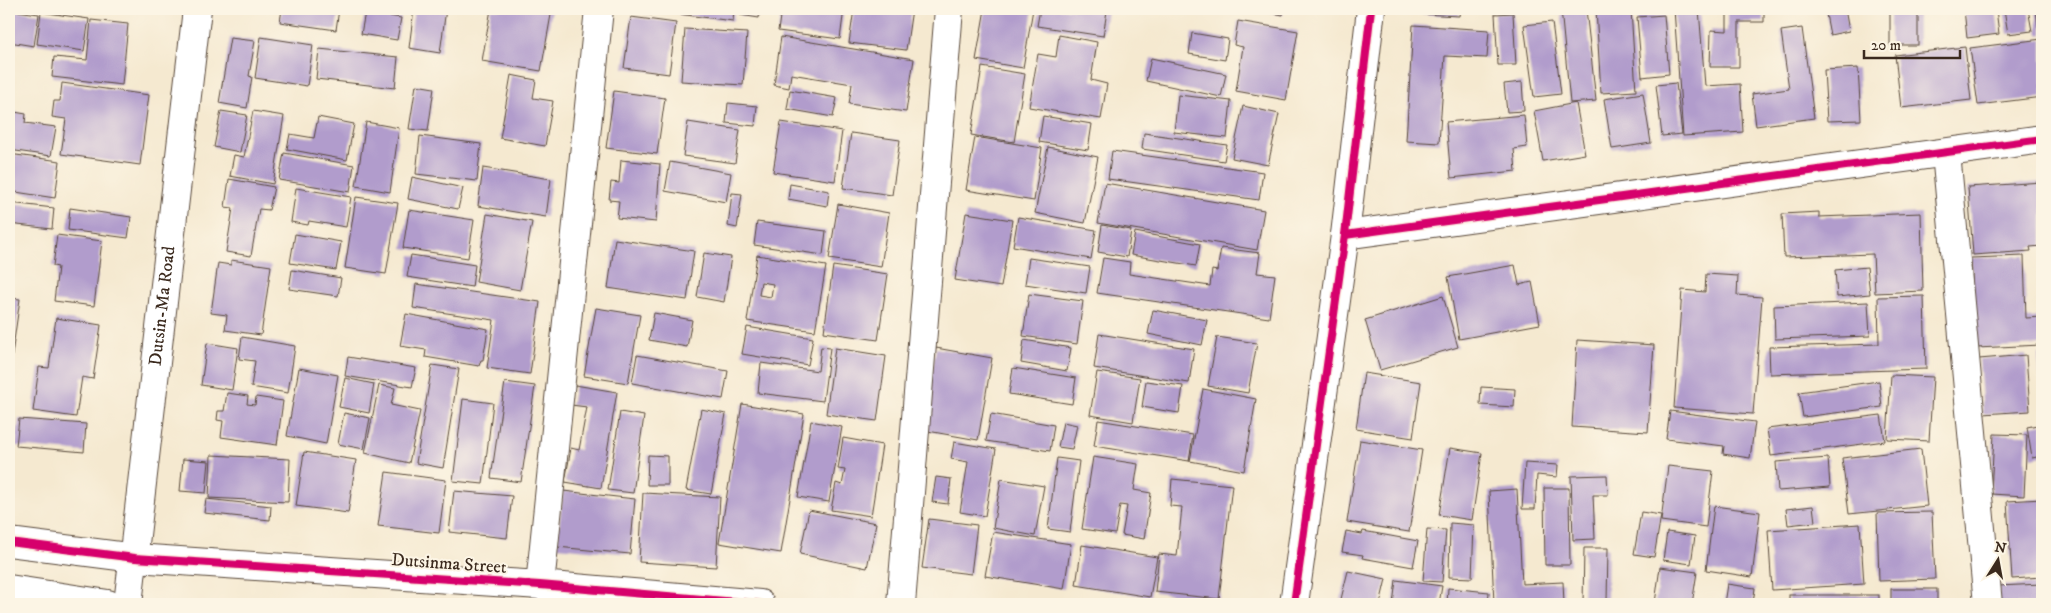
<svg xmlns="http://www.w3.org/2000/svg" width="2051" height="613" font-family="'IM FELL DW Pica',serif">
	<rect width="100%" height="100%" fill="#fcf5e5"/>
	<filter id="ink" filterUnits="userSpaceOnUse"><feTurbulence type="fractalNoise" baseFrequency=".02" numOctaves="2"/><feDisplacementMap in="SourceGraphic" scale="10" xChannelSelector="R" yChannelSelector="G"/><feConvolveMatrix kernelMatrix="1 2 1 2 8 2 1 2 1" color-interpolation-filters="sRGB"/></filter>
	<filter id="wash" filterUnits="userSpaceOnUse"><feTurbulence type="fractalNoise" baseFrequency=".0096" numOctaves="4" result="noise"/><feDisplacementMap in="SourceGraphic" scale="20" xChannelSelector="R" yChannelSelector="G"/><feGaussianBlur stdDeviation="1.12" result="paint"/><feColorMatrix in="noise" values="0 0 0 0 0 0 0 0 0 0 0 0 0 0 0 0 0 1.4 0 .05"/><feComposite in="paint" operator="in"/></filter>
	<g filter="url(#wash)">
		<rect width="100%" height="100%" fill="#f5e9d0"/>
		<g id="blocks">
			<g fill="#b19ccc" fill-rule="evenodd">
				<polygon points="128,9 147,9 146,12"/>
				<polygon points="282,9 339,9 336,30 280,22"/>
				<polygon points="414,9 446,9 440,53 409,48"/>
				<polygon points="491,9 552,9 541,71 482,61"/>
				<polygon points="619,9 653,9 652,15"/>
				<polygon points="678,9 734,9 733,21 678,14"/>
				<polygon points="741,9 760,9 759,18 740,15"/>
				<polygon points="781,9 844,9 840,39 778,31"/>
				<polygon points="854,9 912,9 906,50 849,43"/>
				<polygon points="985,9 1033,9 1023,68 976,60"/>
				<polygon points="1040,9 1091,9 1107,11 1103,36 1037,26"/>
				<polygon points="1251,9 1284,9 1283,15"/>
				<polygon points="1403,9 1460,9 1459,16 1403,13"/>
				<polygon points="1561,9 1586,9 1596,101 1570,103"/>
				<polygon points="1596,9 1631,9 1636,91 1601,93"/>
				<polygon points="1674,9 1699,9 1705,86 1740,84 1743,132 1683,136"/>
				<polygon points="1727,9 1764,9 1764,22 1739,22 1739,67 1710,67 1711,30 1727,31"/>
				<polygon points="1825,9 1845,9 1849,31 1830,35"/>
				<rect x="1890" y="9" width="28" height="36"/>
				<polygon points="1964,9 1996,9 1999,34 1967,38"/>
				<polygon points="2004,9 2028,9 2032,31 2008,34"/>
				<polygon points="2036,9 2042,9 2042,34 2039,35"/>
				<polygon points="9,10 39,14 34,46 9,42"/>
				<polygon points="41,12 89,19 84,51 37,44"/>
				<polygon points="365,12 401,18 397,40 361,34"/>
				<polygon points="1513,13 1516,65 1498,65 1495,14"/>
				<polygon points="1664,15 1669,74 1642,77 1637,17"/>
				<polygon points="631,17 676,23 669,74 624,68"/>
				<polygon points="91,20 128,24 122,85 52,77 54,57 87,60"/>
				<polygon points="1238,21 1298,31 1286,100 1236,91 1243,47 1234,45"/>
				<polygon points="1552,22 1561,94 1534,97 1524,25"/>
				<polygon points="1413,25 1489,30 1487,58 1445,56 1439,143 1406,141"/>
				<polygon points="1802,28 1814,118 1756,126 1752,94 1789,89 1781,31"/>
				<polygon points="685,29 747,33 743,85 681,81"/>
				<polygon points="1192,33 1228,39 1225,60 1189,54"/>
				<polygon points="1059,35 1097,42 1091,80 1107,84 1101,119 1029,107 1038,54 1056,57"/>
				<polygon points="261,37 313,45 307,86 255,78"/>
				<polygon points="781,37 914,59 906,112 849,104 852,84 791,74 789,88 774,85"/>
				<polygon points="230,38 255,41 249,76 252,77 247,108 219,103"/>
				<polygon points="2042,39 2042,97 1978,105 1970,48"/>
				<polygon points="1965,47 1971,100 1901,108 1895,55"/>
				<polygon points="319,49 398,57 395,88 316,79"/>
				<polygon points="1151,58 1226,74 1221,97 1146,81"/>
				<polygon points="982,67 1025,74 1014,142 971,135"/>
				<polygon points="1858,68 1861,120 1827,121 1824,70"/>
				<polygon points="511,75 536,80 533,98 553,101 545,146 500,138"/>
				<polygon points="1522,82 1524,111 1507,112 1504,84"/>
				<polygon points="62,83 149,95 140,165 61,154 66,119 52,117 54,101 60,101"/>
				<polygon points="1676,83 1682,134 1662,136 1656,85"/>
				<polygon points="416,85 434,88 428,131 409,129"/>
				<polygon points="790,90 837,98 833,117 787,109"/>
				<polygon points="614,91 665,98 657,154 606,148"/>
				<polygon points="1643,93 1651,143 1612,149 1604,99"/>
				<polygon points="1178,95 1231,101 1227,138 1174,132"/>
				<polygon points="728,103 757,106 755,126 726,123"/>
				<polygon points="1576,103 1585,154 1543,161 1534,111"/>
				<polygon points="1243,106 1279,114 1268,165 1232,158"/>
				<polygon points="9,111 26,114 25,123 56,127 51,156 9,150"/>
				<polygon points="221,111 247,115 240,152 214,147"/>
				<polygon points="253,111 284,116 273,184 230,176 234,155 244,157"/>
				<polygon points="1524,115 1527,147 1514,149 1516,171 1451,178 1446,122"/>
				<polygon points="1043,116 1092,124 1088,150 1039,142"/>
				<polygon points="318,117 354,124 347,160 287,149 290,134 314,138"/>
				<polygon points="366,122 399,128 390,192 356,186"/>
				<polygon points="688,122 740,130 735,163 683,156"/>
				<polygon points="781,122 842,131 835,181 773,172"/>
				<polygon points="851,133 900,140 892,195 843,188"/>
				<polygon points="1144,133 1227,145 1224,161 1142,149"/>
				<polygon points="420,136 481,144 477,181 416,174"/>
				<polygon points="975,137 1042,148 1034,201 966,190"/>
				<polygon points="1048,147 1098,157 1085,223 1035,213"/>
				<polygon points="1112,151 1263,172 1259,200 1108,179"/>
				<polygon points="284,153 354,165 350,192 279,180"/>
				<polygon points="9,154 60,161 55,198 9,191"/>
				<polygon points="621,160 660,164 656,222 617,218 619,201 609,200 611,182 619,183"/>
				<polygon points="670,162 731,173 726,202 665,191"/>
				<polygon points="483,168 551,179 546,217 478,206"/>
				<polygon points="412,177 463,188 458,209 408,199"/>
				<polygon points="229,179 274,187 269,210 259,209 251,256 226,252 233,208 225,207"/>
				<polygon points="2042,182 2042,246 2030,247 2031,251 1973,255 1968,187"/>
				<polygon points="1105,183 1264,210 1257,250 1098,223"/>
				<polygon points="790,184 829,191 827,206 788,199"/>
				<polygon points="296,188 351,197 346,227 309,221 308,225 291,222"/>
				<polygon points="732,193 742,194 737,228 728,226"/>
				<polygon points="356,197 398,203 386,274 345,268"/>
				<polygon points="9,203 54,208 52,229 9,224"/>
				<polygon points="838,204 889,213 881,267 829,259"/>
				<polygon points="70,208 131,217 128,238 68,230"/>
				<polygon points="409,210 474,220 468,258 403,248"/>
				<polygon points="1819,212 1819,217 1921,213 1923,291 1875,293 1873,254 1784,257 1782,214"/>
				<polygon points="966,213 1012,220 1001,287 955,280"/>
				<polygon points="487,214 532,222 520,290 476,282"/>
				<polygon points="1018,217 1096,230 1091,259 1013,246"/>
				<polygon points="757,222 826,231 823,255 754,245"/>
				<polygon points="1102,225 1131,230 1127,257 1098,252"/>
				<polygon points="1135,232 1200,244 1196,266 1131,255"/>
				<polygon points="295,234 341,242 336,270 290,263"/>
				<polygon points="57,235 102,241 94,306 54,301 58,267 53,266"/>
				<polygon points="615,239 694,251 687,300 608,288"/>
				<polygon points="1221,248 1260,253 1257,273 1275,275 1269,318 1097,293 1103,258 1130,262 1129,274 1210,286 1212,270 1217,271"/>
				<polygon points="704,253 731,257 724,302 697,297"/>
				<polygon points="411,255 475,265 472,287 407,277"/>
				<path d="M757,255l69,11 -11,65 -68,-10zM761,282l12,2 -2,13 -12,-2z"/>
				<polygon points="2024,256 2026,318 2042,317 2042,345 1976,348 1971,258"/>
				<polygon points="1029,258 1090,267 1086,293 1025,284"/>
				<polygon points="231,260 271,266 261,335 225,330 227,315 211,313 218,263 231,265"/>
				<polygon points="1515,265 1519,285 1532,282 1540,324 1459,339 1448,277"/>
				<polygon points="833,266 888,274 878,340 824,332"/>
				<polygon points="1867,267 1870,294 1837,297 1835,270"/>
				<polygon points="292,270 341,278 338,296 289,289"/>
				<polygon points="1706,274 1738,276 1737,295 1762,297 1753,414 1674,408 1682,290 1705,292"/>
				<polygon points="416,284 540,302 530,374 487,368 494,320 413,308"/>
				<polygon points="1029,294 1083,301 1077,344 1023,336"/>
				<polygon points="1443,296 1458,347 1380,370 1365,320"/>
				<polygon points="1924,296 1926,369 1770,374 1769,347 1879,344 1878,297"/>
				<polygon points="9,298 20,299 10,369 9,369"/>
				<polygon points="1868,302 1870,336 1775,339 1774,306"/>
				<polygon points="596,308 640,315 628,383 584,376"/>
				<polygon points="1153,310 1207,320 1202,345 1148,334"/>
				<polygon points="654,313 692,320 687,347 649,340"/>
				<polygon points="406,314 488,329 483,360 481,360 479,366 425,357 426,350 400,346"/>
				<polygon points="56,318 101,325 93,379 82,377 76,417 33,411 39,367 49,368"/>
				<polygon points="747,327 813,338 808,365 742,354"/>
				<polygon points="1099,334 1194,349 1189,383 1094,368"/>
				<polygon points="242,337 295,346 288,393 251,387 255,361 239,359"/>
				<polygon points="1217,337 1257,343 1248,393 1208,386"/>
				<polygon points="1024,340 1071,348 1067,371 1021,363"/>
				<polygon points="1577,340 1654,345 1648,432 1572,427"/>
				<polygon points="207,343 238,348 232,390 201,385"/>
				<polygon points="821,347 830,348 823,401 758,393 761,363 818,371"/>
				<polygon points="835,348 886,356 877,421 826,414"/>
				<polygon points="936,348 992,358 978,440 922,430"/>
				<polygon points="2038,354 2042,354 2042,381 2040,381"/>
				<polygon points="637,355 728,371 723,399 632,383"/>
				<polygon points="2026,355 2030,411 1983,414 1979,359"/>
				<polygon points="348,357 416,368 412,387 345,376"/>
				<polygon points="432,365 459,369 443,468 416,463"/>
				<polygon points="299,368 338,375 326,444 287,436"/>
				<polygon points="1013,368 1076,378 1072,404 1009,394"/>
				<polygon points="1097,372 1140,378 1133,422 1090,415"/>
				<polygon points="1364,373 1421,382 1413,438 1356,429"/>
				<polygon points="1891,375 1933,377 1929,441 1887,439"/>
				<polygon points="345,378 374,384 369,413 339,407"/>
				<polygon points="1146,381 1183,386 1179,413 1142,407"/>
				<polygon points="1879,381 1882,407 1803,417 1799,392"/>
				<polygon points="505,382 535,386 521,482 491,478"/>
				<polygon points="9,383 13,384 10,405 9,405"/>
				<polygon points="379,385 395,388 391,405 420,411 409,463 365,453"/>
				<polygon points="575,385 617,392 601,488 565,482 571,448 579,450 587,407 571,405"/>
				<polygon points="1481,387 1515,389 1514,407 1480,405"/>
				<polygon points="1203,389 1256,399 1244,471 1190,461"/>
				<polygon points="227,393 248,396 247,404 255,405 256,397 283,401 277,445 221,437 223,421 217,420 218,411 224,411"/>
				<polygon points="463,399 493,403 483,484 453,481"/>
				<polygon points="742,404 804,414 781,553 719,543"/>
				<polygon points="701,409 726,414 711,494 686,490"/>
				<polygon points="1670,411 1755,422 1750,458 1723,454 1724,446 1666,439"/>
				<polygon points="620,412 644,416 633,493 608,490"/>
				<polygon points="344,413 370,418 364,449 338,444"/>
				<polygon points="991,414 1054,425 1050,451 986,441"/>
				<polygon points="1881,415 1885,441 1771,456 1767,429"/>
				<polygon points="19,419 86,424 84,452 16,446"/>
				<polygon points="1098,420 1193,435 1189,461 1094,446"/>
				<polygon points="811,421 842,427 829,502 798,497"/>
				<polygon points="1063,422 1077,425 1072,449 1058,447"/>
				<polygon points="2042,424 2042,456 2032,458 2027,427"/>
				<polygon points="1994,434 2027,435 2024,496 1991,494"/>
				<polygon points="843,438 882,445 871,516 831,510 836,483 842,485 845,470 838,469"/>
				<polygon points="1360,440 1422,450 1409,532 1347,522"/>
				<polygon points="954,442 996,449 985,516 960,512 968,462 951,459"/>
				<polygon points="1450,448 1482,453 1472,520 1439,515"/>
				<polygon points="1921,449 1927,506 1849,514 1842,458"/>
				<polygon points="304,452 356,460 348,513 296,506"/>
				<polygon points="211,455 290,459 288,502 209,498"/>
				<polygon points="648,455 668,456 668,485 647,485"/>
				<polygon points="1093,457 1138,464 1134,490 1151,493 1144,539 1122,535 1127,506 1120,505 1115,534 1082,529"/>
				<polygon points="1057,458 1079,461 1070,532 1048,529"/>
				<polygon points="1828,458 1830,487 1778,491 1776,462"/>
				<polygon points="183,459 209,461 206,493 180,491"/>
				<polygon points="1525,463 1558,465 1557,477 1537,475 1535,509 1522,509"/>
				<polygon points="1668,466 1713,471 1706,527 1661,521"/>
				<polygon points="386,472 446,480 439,533 378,526"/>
				<polygon points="1607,475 1608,495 1593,495 1595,539 1573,540 1571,476"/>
				<polygon points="936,477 951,479 948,504 932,502"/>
				<polygon points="1001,479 1044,486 1035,536 993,528"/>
				<polygon points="1172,479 1232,485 1219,599 1155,592 1159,554 1177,556 1182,507 1170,506"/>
				<polygon points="1544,488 1569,488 1570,565 1545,565"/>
				<polygon points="1517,489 1522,584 1563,582 1564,604 1494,604 1489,491"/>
				<polygon points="454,491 512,496 507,538 449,532"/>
				<polygon points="563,491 635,499 630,554 557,547"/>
				<polygon points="643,493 720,497 716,567 639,562"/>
				<polygon points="206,499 271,506 270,520 204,513"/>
				<polygon points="2042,499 2042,577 2012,579 2007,501"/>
				<polygon points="1714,506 1760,512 1752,577 1706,570"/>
				<polygon points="1813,506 1815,522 1788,525 1786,509"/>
				<polygon points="809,510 876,523 867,568 800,554"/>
				<polygon points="1641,512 1661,515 1654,557 1634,554"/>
				<polygon points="1932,512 1935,579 1879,581 1877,513"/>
				<polygon points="929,519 977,525 971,574 922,568"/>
				<polygon points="1450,523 1474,525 1472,578 1449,577"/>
				<polygon points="1860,524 1864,584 1772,590 1768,530"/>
				<polygon points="1427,529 1446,530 1442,582 1423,581"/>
				<polygon points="1346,531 1362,534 1363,531 1418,541 1413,567 1362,558 1363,555 1342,552"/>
				<polygon points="993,532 1071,544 1064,589 985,576"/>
				<polygon points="1667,532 1695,536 1691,564 1663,560"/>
				<polygon points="1082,545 1157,557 1150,597 1076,585"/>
				<polygon points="1584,548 1608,548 1607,602 1628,603 1628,604 1583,604"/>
				<polygon points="1660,567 1697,572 1692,604 1655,603"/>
				<polygon points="1348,571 1386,579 1380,604 1361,604 1341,599"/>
				<polygon points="1396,580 1442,586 1439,604 1393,604"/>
				<polygon points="1727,584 1755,588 1753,604 1724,604"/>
				<polygon points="2042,584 2042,604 1999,604 1998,586"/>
				<polygon points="1448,588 1489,592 1488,604 1447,604"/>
				<rect x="1891" y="589" width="46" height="15"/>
				<rect x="1789" y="595" width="90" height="9"/>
			</g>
		</g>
	</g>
	<g filter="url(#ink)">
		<use href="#blocks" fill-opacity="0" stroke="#574739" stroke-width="1"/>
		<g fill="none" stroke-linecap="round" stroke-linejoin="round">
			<defs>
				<g id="minor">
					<polyline points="1946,153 1988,604"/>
					<polyline points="1345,235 2042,139"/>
					<polyline points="9,542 135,558 540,585 760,604"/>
					<polyline points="540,585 599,9"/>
					<polyline points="9,589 108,604"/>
					<path id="s1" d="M128,604l69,-595"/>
					<polyline points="901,604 949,9"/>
					<polyline points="1294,604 1345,235 1371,9"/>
				</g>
			</defs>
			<use href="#minor" stroke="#574739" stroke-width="30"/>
			<use href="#minor" stroke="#fff" stroke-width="28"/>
			<defs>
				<g id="cycleway">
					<polyline points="1345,235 2042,139"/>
					<polyline points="9,542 135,558 540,585 760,604"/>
					<polyline points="1294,604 1345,235 1371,9"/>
				</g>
			</defs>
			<use href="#cycleway" stroke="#fcf5e5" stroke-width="11"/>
			<use href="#cycleway" stroke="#d6006c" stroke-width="8"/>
		</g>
	</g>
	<g text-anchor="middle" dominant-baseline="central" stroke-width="4" stroke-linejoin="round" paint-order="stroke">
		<g font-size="18" fill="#3b2a1e" stroke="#fcf5e5">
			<text stroke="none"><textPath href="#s1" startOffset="300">Dutsin-Ma Road</textPath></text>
			<text transform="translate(449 564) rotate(4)">Dutsinma Street</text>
		</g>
	</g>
	<rect width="2051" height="613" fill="none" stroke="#fcf5e5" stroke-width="30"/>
	<g transform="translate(1998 560) rotate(11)" stroke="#fcf5e5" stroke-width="4" paint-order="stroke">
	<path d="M0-4L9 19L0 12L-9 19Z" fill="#3b2a1e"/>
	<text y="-8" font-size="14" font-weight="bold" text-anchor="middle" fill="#3b2a1e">N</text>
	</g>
	<path d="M1864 50v8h96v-8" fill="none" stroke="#3b2a1e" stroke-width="2.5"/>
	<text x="1871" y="50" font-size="15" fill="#3b2a1e" stroke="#fcf5e5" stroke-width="4" paint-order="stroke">20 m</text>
</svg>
